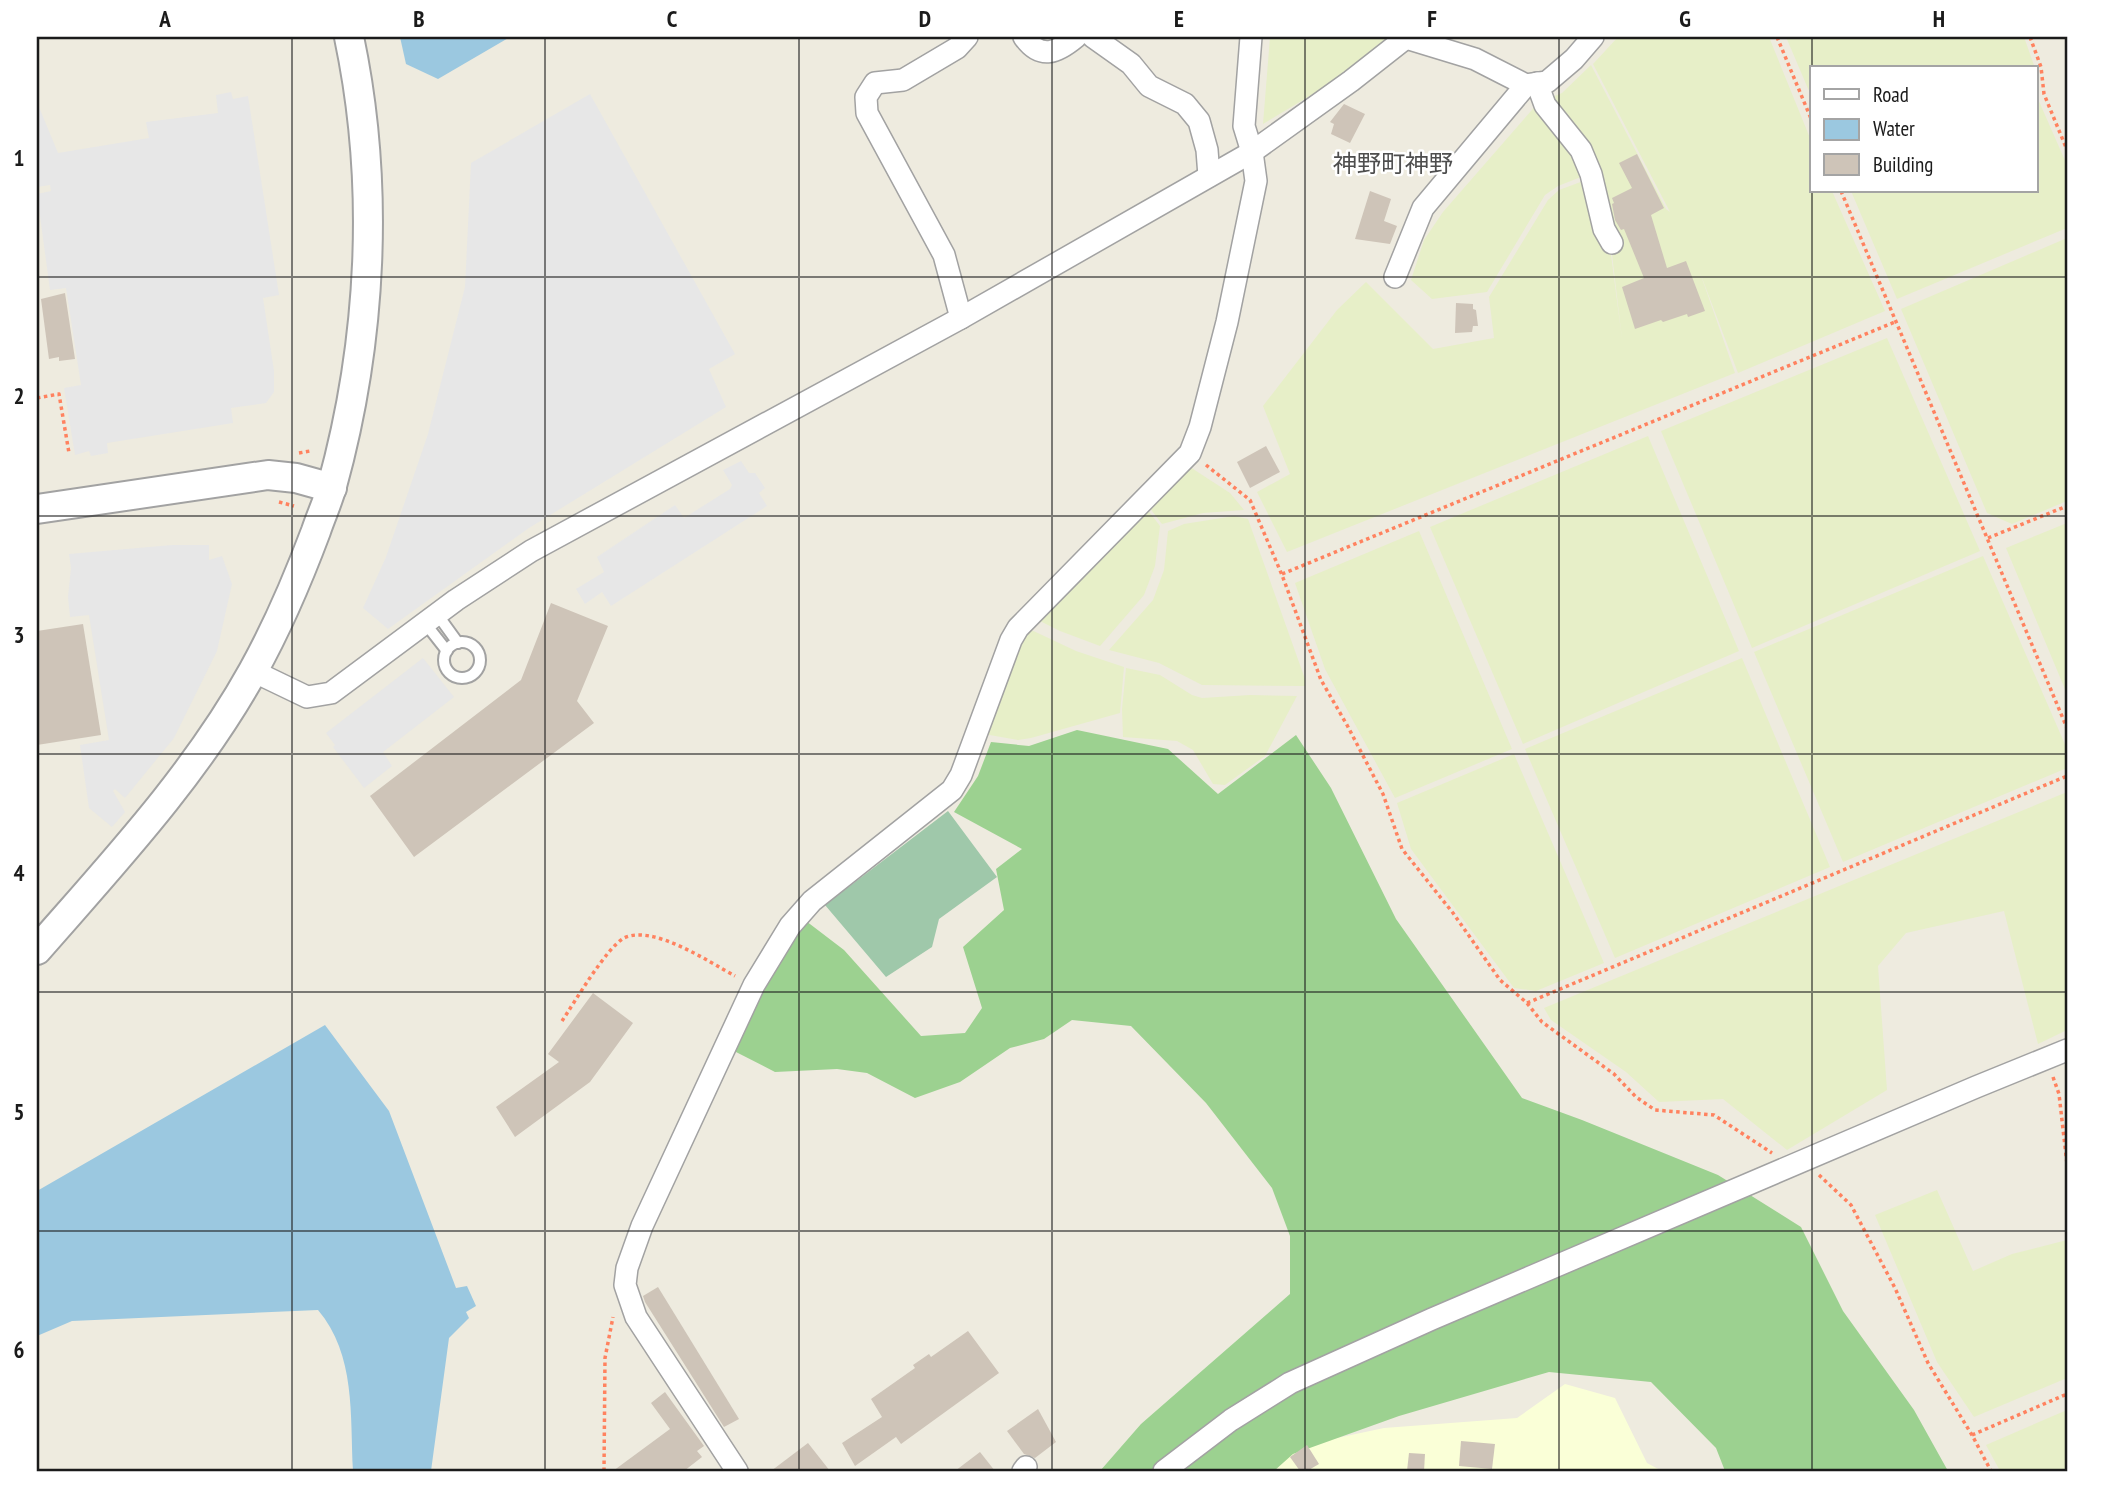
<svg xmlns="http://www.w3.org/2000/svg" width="2104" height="1508" font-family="'PT Sans Narrow','Noto Sans JP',sans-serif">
	<rect width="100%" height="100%" fill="#eeebdf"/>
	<polygon fill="#faffd7" points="1565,1384 1615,1398 1647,1463 1662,1471 1270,1471 1290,1448 1384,1428 1517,1418"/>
	<g fill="#e7efc8">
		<polygon points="1270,37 1391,37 1318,91 1263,124"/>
		<polygon points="1618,37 1769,37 1812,143 1812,191 1832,191 1885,311 1738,373 1699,270 1735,373 1287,552 1257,492 1290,474 1263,406 1337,310 1366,282 1433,349 1494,338 1489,297 1548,200 1559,190 1586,180 1610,247 1622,339 1611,246 1615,238 1547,99 1562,93 1591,65 1666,209 1670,212 1593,64"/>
		<polygon points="1786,37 2024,37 2035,68 1812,68 1812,98"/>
		<polygon points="2036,75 2038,99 2067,165 2067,228 1897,299 1851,191 2036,191"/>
		<polygon points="1538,103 1586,175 1558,186 1545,195 1487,292 1432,299 1411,280 1424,240 1443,212"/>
		<polygon points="2067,238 2067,501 2012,524 1987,513 1901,309"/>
		<polygon points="1887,338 1980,551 1752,648 1661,431"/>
		<polygon points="1648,436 1739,651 1523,744 1430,527"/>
		<polygon points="1190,467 1230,493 1244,510 1203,513 1162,524 1149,507"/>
		<polygon points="1147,509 1160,526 1155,566 1144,595 1100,646 1060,631 1034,618"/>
		<polygon points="1234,516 1248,519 1305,679 1305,686 1202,685 1159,663 1109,650 1153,600 1164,570 1168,531 1184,524"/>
		<polygon points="2067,523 2067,694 2006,548"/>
		<polygon points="1419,531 1512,749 1395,798 1325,669 1295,583"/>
		<polygon points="1983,556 2067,749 2067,768 1843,862 1754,652"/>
		<polygon points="1025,627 1076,651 1124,667 1120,713 1031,738 1018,740 984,734"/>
		<polygon points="1742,658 1830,867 1615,958 1525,749"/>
		<polygon points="1126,668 1160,675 1192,695 1202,698 1250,695 1297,696 1265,756 1225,785 1213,784 1193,750 1177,741 1123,737 1122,709"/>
		<polygon points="1514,754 1604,963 1536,991 1514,988 1411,849 1397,803"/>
		<polygon points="2067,792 2067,1030 2038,1044 2004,911 1906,933 1878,966 1887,1090 1787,1150 1723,1099 1659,1102 1626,1072 1551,1020 1544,1008"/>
		<polygon points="1937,1190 1973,1271 2012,1254 2067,1240 2067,1378 1974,1417 1937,1362 1875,1215"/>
		<polygon points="2067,1410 2067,1471 2000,1471 1986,1445"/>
	</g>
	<polygon fill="#9cd190" points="1077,730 1168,749 1218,794 1296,735 1331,788 1396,919 1522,1098 1582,1120 1718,1175 1801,1227 1843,1311 1914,1410 1948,1471 1725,1471 1716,1448 1651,1382 1549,1372 1399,1416 1293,1454 1274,1471 1100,1471 1141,1424 1290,1294 1290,1236 1272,1188 1206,1103 1131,1026 1072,1020 1044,1039 1010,1048 960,1082 915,1098 867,1073 837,1069 775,1072 734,1051 774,968 806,921 844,950 921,1036 965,1033 982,1008 963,947 1004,910 996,869 1022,849 954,812 978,776 991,742 1029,746"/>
	<polygon fill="#9fc8aa" points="948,811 997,877 939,919 932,947 886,977 825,905"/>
	<g fill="#e7e7e7">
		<polygon points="231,92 233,99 248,96 279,295 263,298 274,371 274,392 266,403 231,408 233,423 107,443 108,453 91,456 89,451 75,455 64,388 81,385 66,288 50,290 37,194 51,191 50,185 37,187 37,107 39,107 58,153 149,138 146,122 218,113 216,95"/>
		<polygon points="590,94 735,354 709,369 726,407 529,528 388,629 363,608 386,557 428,434 465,287 471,163"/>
		<polygon points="741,461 749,473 755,473 765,488 759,493 767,506 611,606 602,592 585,604 576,589 604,572 597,557 675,505 684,518 730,489 732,485 723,470"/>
		<polygon points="172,545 209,545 209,560 222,556 232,584 217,651 174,738 125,798 115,789 113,791 125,812 112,827 89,808 80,745 109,740 89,615 70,617 68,597 71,568 69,554"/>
		<polygon points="423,658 454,697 383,752 392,766 364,788 333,747 335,745 326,733"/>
	</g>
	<g fill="#9bc8e0">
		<polygon points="400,37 510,37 438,79 406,64"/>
		<path d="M325,1025l64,86 67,177 11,-2 9,20 -10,6 3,6 -20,20 -18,133h-78c-3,-56 3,-116 -35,-161l-246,11 -35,15v-145z"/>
	</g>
	<g fill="#cec4b8">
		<polygon points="1344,104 1365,114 1350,143 1331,134 1334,124 1330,122"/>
		<polygon points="1637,154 1664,208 1651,215 1667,268 1686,261 1705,311 1688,317 1687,314 1663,322 1661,320 1635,329 1622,287 1644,278 1624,229 1621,230 1615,220 1612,204 1614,203 1612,198 1632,188 1619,163"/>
		<polygon points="1370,191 1391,199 1384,221 1397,226 1390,244 1355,239"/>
		<polygon points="65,293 75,359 59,361 59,357 49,359 41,299"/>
		<polygon points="1456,303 1473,304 1473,309 1476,310 1478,326 1473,326 1472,332 1455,333"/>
		<polygon points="1266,446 1280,472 1250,488 1237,462"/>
		<polygon points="551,603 608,626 577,701 594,723 414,857 370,796 521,680"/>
		<polygon points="83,624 101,735 37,745 37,631"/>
		<polygon points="593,993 633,1023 590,1082 515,1137 496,1107 559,1062 548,1054"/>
		<polygon points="658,1287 739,1419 724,1427 645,1302 643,1296"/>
		<polygon points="968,1331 999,1373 901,1444 896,1437 855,1466 842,1443 882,1417 871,1399 915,1368 913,1365 929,1354 931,1357"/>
		<polygon points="665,1392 704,1446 697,1451 702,1457 684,1471 613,1471 670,1429 651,1403"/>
		<polygon points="1038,1409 1056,1442 1035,1458 1024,1454 1007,1431"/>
		<polygon points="1461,1441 1495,1444 1492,1469 1459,1466"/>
		<polygon points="808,1443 830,1471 771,1471"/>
		<polygon points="1307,1445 1319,1464 1307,1471 1300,1471 1290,1457"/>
		<polygon points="980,1452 995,1471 955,1471"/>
		<polygon points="1409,1453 1425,1454 1424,1471 1407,1471"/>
	</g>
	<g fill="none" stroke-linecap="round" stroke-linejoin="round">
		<defs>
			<g id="service">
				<polyline points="437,614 458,643"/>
				<polyline points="425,623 447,651"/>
				<circle cx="462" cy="660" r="18"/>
			</g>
			<g id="minor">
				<path d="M1024,37c17,24 34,15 52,0"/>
				<polyline points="1093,37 1131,64 1149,86 1185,104 1199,121 1207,150 1209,176"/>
				<polyline points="1406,38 1475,59 1526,85 1547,82 1574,59 1593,37"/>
				<polyline points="1537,83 1545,105 1581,150 1591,174 1604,229 1612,243"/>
				<polyline points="1395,277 1423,208 1526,85"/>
				<polyline points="961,318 944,255 867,113 866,97 875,83 903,80 957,48 967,37"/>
				<polyline points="253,671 307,697 331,693 456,600 531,551 961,318 1252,152 1351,81 1407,37"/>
				<polyline points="737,1471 636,1317 625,1285 627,1268 642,1226 754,985 790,926 812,901 952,790 961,775 1011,640 1018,628 1190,453 1200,427 1227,322 1256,181 1252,152 1244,126 1251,37"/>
				<polyline points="1023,1471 1026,1467"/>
				<polyline points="1164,1471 1231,1420 1290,1383 1432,1319 1976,1087 2067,1050"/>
			</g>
			<g id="tertiary">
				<polyline points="37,509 268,475 296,478 332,488"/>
				<path d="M37,950c77,-88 159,-176 216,-279 25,-45 45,-92 63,-140 5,-15 12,-30 16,-45 40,-145 48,-302 17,-449"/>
			</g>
		</defs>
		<use href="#service" stroke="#a2a2a2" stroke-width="14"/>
		<use href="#minor" stroke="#a2a2a2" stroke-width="24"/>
		<use href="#tertiary" stroke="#a2a2a2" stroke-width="32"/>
		<g stroke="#ff825f" stroke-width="3.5" stroke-dasharray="3.5 3.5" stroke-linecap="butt">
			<polyline points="1777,37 1812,121"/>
			<polyline points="2030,37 2041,67 2044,94 2067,150"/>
			<polyline points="1841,191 2067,728"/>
			<polyline points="37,398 59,394 69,453"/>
			<polyline points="299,453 310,451"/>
			<polyline points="1206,465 1250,500 1282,575 1321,680 1347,725 1383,794 1402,849 1453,913 1500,980 1527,1003 1542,1022 1614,1074 1636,1097 1655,1110 1714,1115 1772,1153"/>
			<polyline points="279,502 294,506"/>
			<polyline points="1988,538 2067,506"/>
			<polyline points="1282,574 1895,322"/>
			<polyline points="1527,1003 2067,776"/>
			<path d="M562,1021c12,-18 45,-74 62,-83 29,-14 85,24 111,38"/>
			<polyline points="2053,1077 2059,1094 2067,1164"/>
			<polyline points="1819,1175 1851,1205 1895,1288 1928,1363 1972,1435 1991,1471"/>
			<polyline points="1972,1435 2067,1394"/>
			<polyline points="604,1471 605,1358 613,1317"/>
		</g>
		<use href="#service" stroke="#fff" stroke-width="10"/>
		<use href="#minor" stroke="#fff" stroke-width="21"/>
		<use href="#tertiary" stroke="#fff" stroke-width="28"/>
	</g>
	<path fill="none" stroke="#1b1b1b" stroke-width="2" stroke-opacity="0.55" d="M292,37v1434M545,37v1434M799,37v1434M1052,37v1434M1305,37v1434M1559,37v1434M1812,37v31M1812,191v1280M37,277h2030M37,516h2030M37,754h2030M37,992h2030M37,1231h2030"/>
	<g text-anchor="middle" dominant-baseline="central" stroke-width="5" stroke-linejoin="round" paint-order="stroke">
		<g font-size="24" fill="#4e4e4e" stroke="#fff">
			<text x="1393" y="163">神野町神野</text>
		</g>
	</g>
	<rect width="2104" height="1508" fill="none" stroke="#ffffff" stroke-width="77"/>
	<rect x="1810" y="66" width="228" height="126" fill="#ffffff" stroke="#a4a4a4" stroke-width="2"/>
	<rect x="1824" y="89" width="35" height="10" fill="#ffffff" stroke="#a4a4a4" stroke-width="2"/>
	<text x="1873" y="102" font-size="21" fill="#1b1b1b">Road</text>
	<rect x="1824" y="119" width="35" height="21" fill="#9bc8e0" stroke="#a4a4a4" stroke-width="2"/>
	<text x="1873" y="136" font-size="21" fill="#1b1b1b">Water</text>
	<rect x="1824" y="154" width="35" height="21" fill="#cec4b8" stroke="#a4a4a4" stroke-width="2"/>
	<text x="1873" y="172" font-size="21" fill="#1b1b1b">Building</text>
	<rect x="38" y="38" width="2028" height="1432" fill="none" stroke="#1b1b1b" stroke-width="2.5"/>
	<g font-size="23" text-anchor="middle" font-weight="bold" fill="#1b1b1b">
		<text x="165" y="27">A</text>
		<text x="419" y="27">B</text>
		<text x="672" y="27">C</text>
		<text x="925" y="27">D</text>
		<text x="1179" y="27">E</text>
		<text x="1432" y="27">F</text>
		<text x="1685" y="27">G</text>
		<text x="1939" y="27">H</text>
		<text x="19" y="166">1</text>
		<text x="19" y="404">2</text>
		<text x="19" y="643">3</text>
		<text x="19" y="881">4</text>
		<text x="19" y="1120">5</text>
		<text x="19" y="1358">6</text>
	</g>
</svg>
